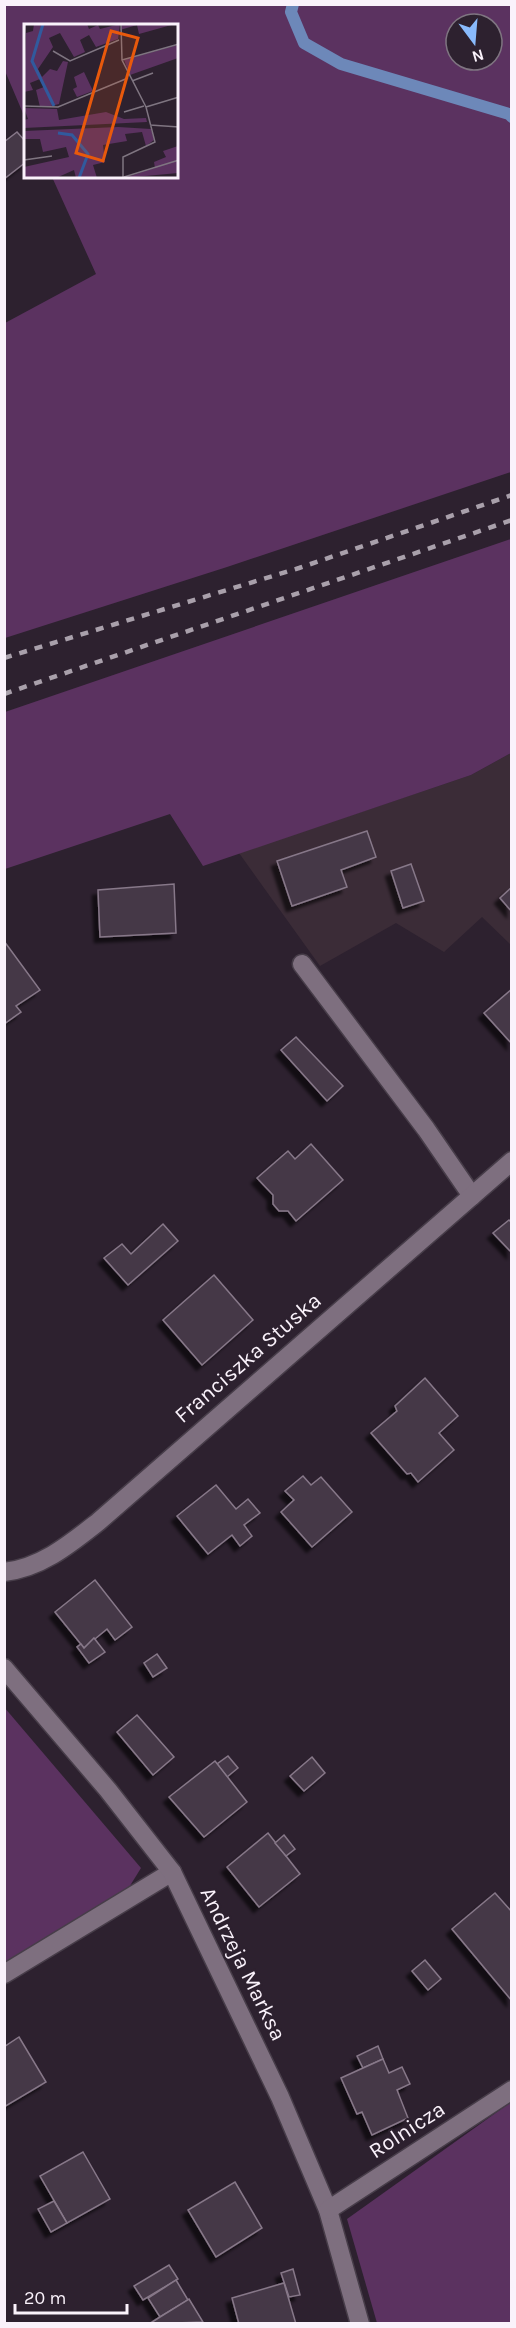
<svg xmlns="http://www.w3.org/2000/svg" width="516" height="2328" font-family="Karla,sans-serif">
	<defs>
		<filter id="shadow"><feDropShadow dx="-5.5" dy="5.5" stdDeviation="1.5" flood-color="#0009"/></filter>
	</defs>
	<rect width="100%" height="100%" fill="#2d212f"/>
	<polygon fill="#3b2c37" points="511,753 511,945 482,917 444,952 396,923 320,966 239,853 471,775"/>
	<g fill="#5b3260" fill-rule="evenodd">
		<path d="M5,4l506,1v467l-284,95 -222,71v-315l91,-49 -44,-97h125v-151h-151l-1,92 -20,-47zM456,24h36v36h-36z"/>
		<polygon points="511,539 511,753 471,775 203,866 170,814 5,869 5,712"/>
		<polygon points="4,1707 141,1868 128,1889 4,1964"/>
		<polygon points="511,2102 511,2323 377,2323 347,2219"/>
	</g>
	<g fill="none" stroke-linecap="round" stroke-linejoin="round">
		<polyline stroke="#6d88b9" stroke-width="12" points="293,4 291,12 304,43 341,64 509,114 512,117"/>
	</g>
	<g fill="#453847" stroke="#877889" stroke-width="1.5" filter="url(#shadow)">
		<polygon points="17,132 26,142 26,162 4,179 4,142"/>
		<polygon points="367,831 376,857 341,870 347,887 292,906 277,861"/>
		<polygon points="411,864 424,901 403,908 391,871"/>
		<polygon points="174,884 176,933 100,937 98,890"/>
		<polygon points="512,887 512,912 500,898"/>
		<polygon points="4,941 40,990 16,1006 21,1012 4,1024"/>
		<polygon points="512,989 512,1044 484,1013"/>
		<polygon points="296,1037 343,1086 327,1101 281,1050"/>
		<polygon points="311,1144 343,1180 296,1221 288,1211 279,1211 273,1204 273,1195 257,1178 288,1151 295,1159"/>
		<polygon points="509,1220 512,1223 512,1253 493,1233"/>
		<polygon points="163,1224 178,1241 128,1285 104,1258 122,1244 131,1254"/>
		<polygon points="214,1275 253,1320 202,1365 163,1320"/>
		<polygon points="425,1378 458,1416 439,1433 454,1450 418,1482 411,1473 407,1474 371,1433 397,1411 395,1406"/>
		<polygon points="303,1476 311,1485 321,1477 352,1512 312,1547 281,1512 294,1500 285,1491"/>
		<polygon points="216,1485 236,1509 248,1499 260,1513 244,1525 252,1536 240,1546 232,1535 208,1554 177,1516"/>
		<polygon points="95,1580 132,1627 115,1640 107,1629 84,1648 55,1612"/>
		<polygon points="94,1638 105,1652 89,1663 77,1647 81,1644 84,1648"/>
		<polygon points="157,1654 167,1668 153,1677 144,1663"/>
		<polygon points="137,1715 174,1757 153,1775 117,1732"/>
		<polygon points="228,1756 238,1768 227,1777 217,1764"/>
		<polygon points="312,1757 325,1773 304,1791 290,1776"/>
		<polygon points="215,1761 247,1802 204,1837 169,1797"/>
		<polygon points="268,1833 300,1874 259,1907 227,1867"/>
		<polygon points="284,1835 295,1849 286,1856 275,1843"/>
		<polygon points="495,1893 512,1912 512,2001 452,1929"/>
		<polygon points="425,1960 441,1979 428,1990 412,1971"/>
		<polygon points="19,2037 46,2082 4,2107 4,2047"/>
		<polygon points="378,2046 383,2059 363,2068 357,2056"/>
		<polygon points="383,2059 389,2073 402,2067 410,2084 397,2090 408,2118 372,2135 362,2112 357,2114 341,2078"/>
		<polygon points="83,2152 110,2199 67,2223 40,2176"/>
		<polygon points="235,2182 262,2228 216,2257 188,2210"/>
		<polygon points="54,2201 67,2223 51,2232 38,2209"/>
		<polygon points="169,2265 178,2279 143,2300 134,2286"/>
		<polygon points="293,2269 300,2295 289,2297 281,2273"/>
		<polygon points="176,2280 188,2300 160,2317 148,2298"/>
		<polygon points="284,2283 296,2324 239,2324 232,2298"/>
		<polygon points="189,2299 203,2322 149,2324 160,2317"/>
	</g>
	<g fill="none" stroke-linecap="round" stroke-linejoin="round">
		<defs>
			<g id="service">
				<polyline points="302,964 426,1129 472,1196"/>
				<polyline points="4,1974 172,1872"/>
			</g>
			<g id="minor">
				<polyline points="4,1668 108,1790 172,1872 280,2097 328,2210 360,2324"/>
				<polyline points="328,2210 512,2090"/>
			</g>
			<path id="tertiary" d="M4,1572c37,-4 66,-28 94,-50l414,-361"/>
		</defs>
		<use href="#service" stroke="#473d49" stroke-width="21"/>
		<use href="#minor" stroke="#473d49" stroke-width="21"/>
		<use href="#tertiary" stroke="#473d49" stroke-width="21"/>
		<use href="#service" stroke="#7e6f7f" stroke-width="18"/>
		<use href="#minor" stroke="#7e6f7f" stroke-width="18"/>
		<use href="#tertiary" stroke="#7e6f7f" stroke-width="18"/>
		<g stroke="#a9a0ab" stroke-width="4.5" stroke-dasharray="8 8" stroke-linecap="butt">
			<polyline points="4,658 299,568 512,495"/>
			<polyline points="4,694 512,520"/>
		</g>
	</g>
	<g text-anchor="middle" dominant-baseline="central" stroke-width="4.5" stroke-linejoin="round" paint-order="stroke">
		<g font-size="22" fill="#faf2fb" stroke="#2d212f">
			<text transform="translate(248 1358) rotate(-41)">Franciszka Stuska</text>
			<text transform="translate(243 1964) rotate(64)">Andrzeja Marksa</text>
			<text transform="translate(407 2130) rotate(-33)">Rolnicza</text>
		</g>
	</g>
	<g transform="translate(24 24)">
		<rect width="154" height="154" fill="#2d212f"/>
		<path d="M10,0h53l2,5 9,-4 2,4 20,-5 -2,15 -22,8 -7,-12 -9,5 5,12 -11,5 -14,-24 -11,5 4,9 -15,22 4,8 8,-8 7,2 6,-10 5,1 -9,42 -12,3h-7l-4,-17 8,-3 -4,-8 -10,4 3,7 -9,2 2,-59 7,-2zM98,0l15,1 38,-1 -36,10 -2,-9 -17,5zM154,21v13l-48,17 -6,-15zM60,48l9,19 -16,6 -4,-8 4,-2 -3,-10zM0,84l33,1 2,11 47,-8 18,7 22,-1 1,4 -123,6v-8l4,-1zM94,103l33,2 3,11 -8,6 -4,-14 -17,2 2,7 -24,4 2,17 -12,3 4,13h-21l-2,-8 -18,8h-32v-11l45,-10 -3,-10 -23,5 -3,-13h-16v-8zM154,122v27l-54,5 31,-10 -1,-6 12,-5 -3,-6z" fill="#5b3260"/>
		<path fill="none" stroke="#315a9d" stroke-width="3" d="M19,0l-11,37 22,45M34,109l14,2 16,19 -9,24"/>
		<path fill="none" stroke="#7f7581" stroke-width="1.5" d="M97,0l1,36 24,47 9,35 -32,15v21M0,18l1,-18M29,27l17,10 49,-21M98,36l57,-16M108,57l21,-8M0,82l34,1 70,-29M122,83l33,-10M100,88l20,-6M126,101l29,2M0,136l28,-4M100,153l55,-17"/>
		<path fill="#e8590c" fill-opacity="0.15" stroke="#e8590c" stroke-width="3" d="M87,7l27,7 -35,123 -27,-8z"/>
		<rect width="154" height="154" fill="none" stroke="#faf2fb" stroke-width="3"/>
	</g>
	<rect width="516" height="2328" fill="none" stroke="#faf2fb" stroke-width="12"/>
	<g transform="translate(474 42) rotate(164)"><circle r="28" fill="#2d212f" stroke="#7f7581" stroke-width="1.5"/>
	<path d="M0-4.5L10 22L0 15L-10 22Z" fill="#89bafc"/>
	<text y="-9" font-size="16" font-weight="bold" text-anchor="middle" fill="#faf2fb">N</text>
	</g>
	<path d="M15 2304v9h112v-9" fill="none" stroke="#faf2fb" stroke-width="3"/>
	<text x="24" y="2304" font-size="18" fill="#faf2fb" stroke="#2d212f" stroke-width="4.5" paint-order="stroke">20 m</text>
</svg>
